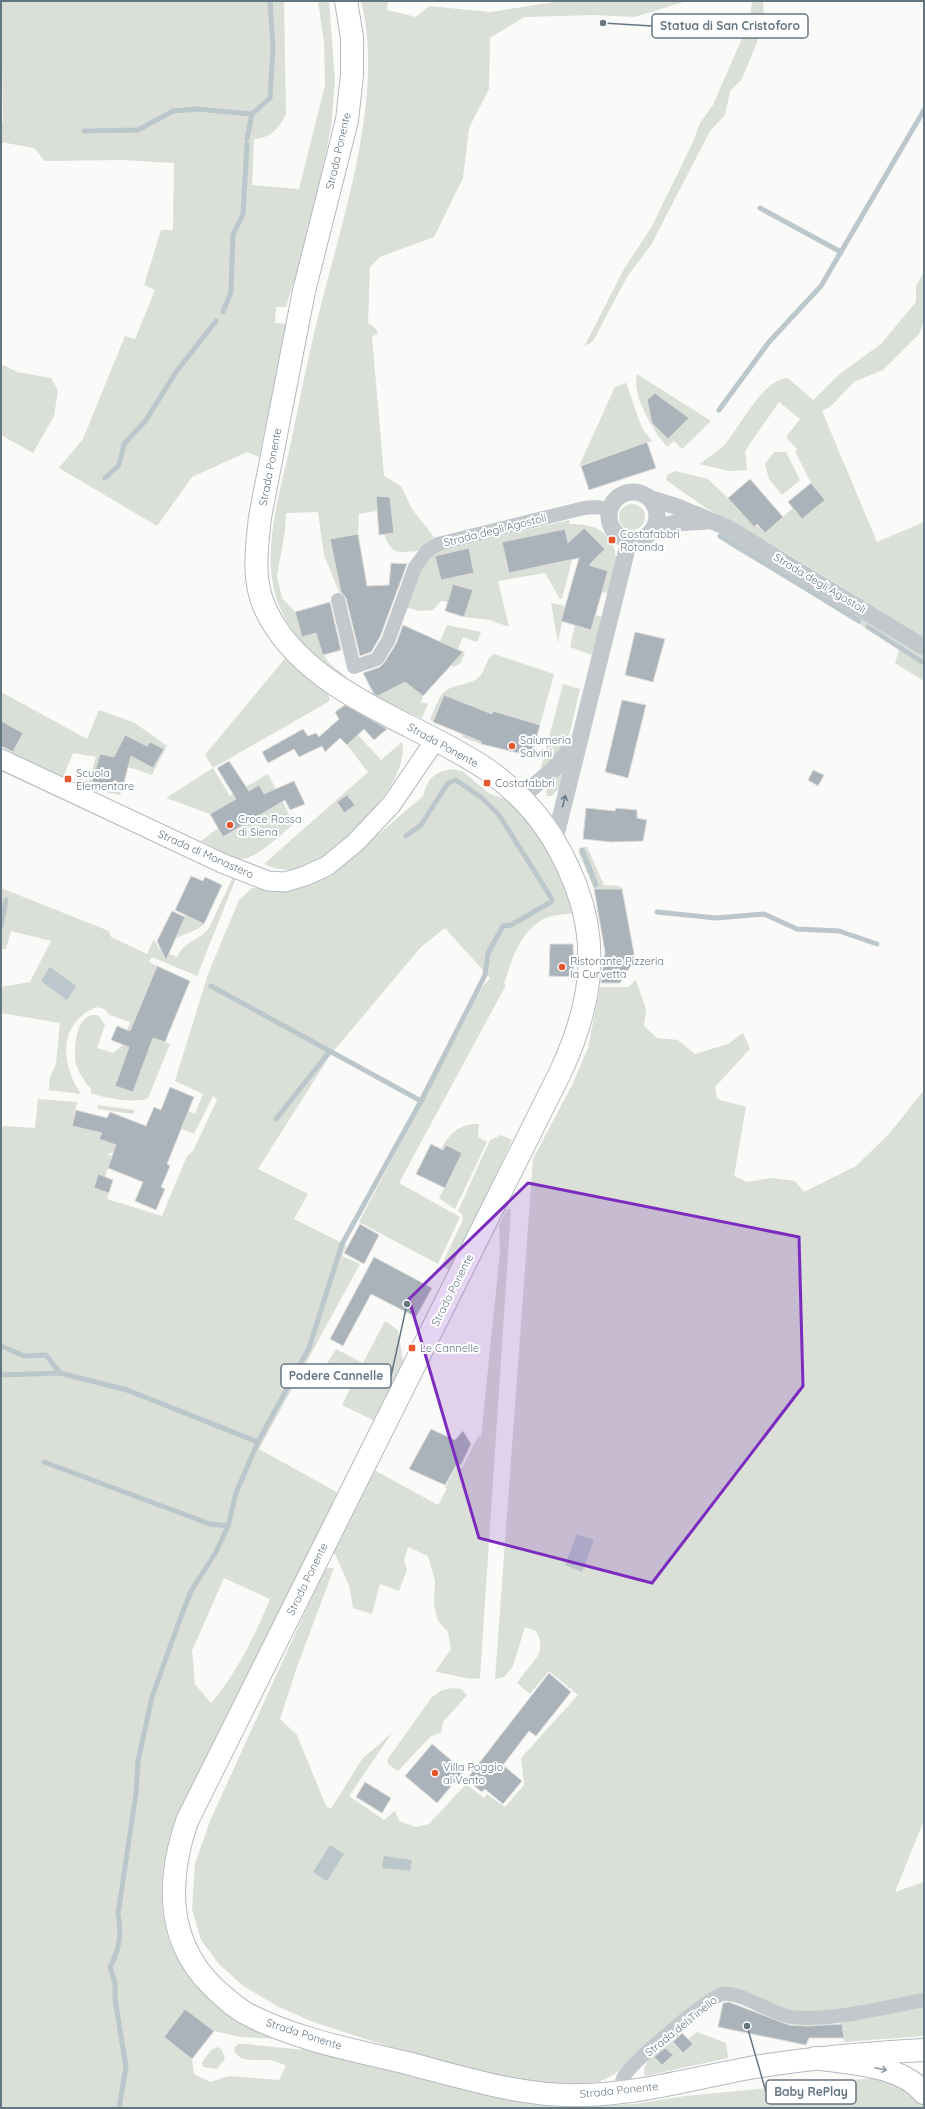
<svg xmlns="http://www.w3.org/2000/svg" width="925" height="2109" font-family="Quicksand,sans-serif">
	<rect width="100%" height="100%" fill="#fafaf8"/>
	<g fill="#dadfd7" fill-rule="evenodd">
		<path d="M1,1h283l2,112c-6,15 -15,25 -32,26l-2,46 47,4 26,-104 -1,-43 -6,-41h11l6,80 -4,46 -13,66 -14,56 -18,58h-10l-1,16 11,1 -1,11 -26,122 -12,-5 -55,25 -35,49 -98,-58 24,-29 42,-103 10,3 20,-49 -11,-5 17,-55h12l1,-67 -52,-3 -77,1 -11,-13 -33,-6v-20h2z"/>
		<path d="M361,1h27l-1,9 29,7 13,-11 61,6 71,-11h126l-52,16 -40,-2 -71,2 -34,21 -1,51 -20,39 -6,50 -29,59 -54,20 -10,10 -2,56 8,6 2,5 -6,2 12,140 17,10 11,23 22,28 -15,14c-21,1 -27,5 -35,-17l10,-1 -4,-36 -14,-1 1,15 -18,3 -1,20 -27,5 11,60 -18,-44 -6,-43 -32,1 -1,18 -8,45 5,22 13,14 7,24 14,-3c8,26 9,28 31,44v3c-36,-24 -69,-56 -75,-101 -6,-41 9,-92 18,-132 10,-46 18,-92 30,-138 23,-92 65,-215 41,-308z"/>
		<polygon points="752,1 763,1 764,20 757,42 742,79 730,91 725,115 710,131 651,245 627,277 593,341 584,347 624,269 651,228 693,142 700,123 713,105 750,20"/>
		<path d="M924,272v49l-5,13 -36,36 -29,12 -24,25 -8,4 55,131 47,-20v115l-138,-84 -80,-45 -40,-28 1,-5 9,-4 32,8 57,54 28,-25 9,11 23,-19 -14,-17 -16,-32 2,-2 -11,-12 14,-18 -21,-17 -34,49 2,19 -17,1 -31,-7c9,-6 20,-13 27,-21 15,-18 37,-64 62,-65l25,22 28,-27 40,-29 35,-42v-16z"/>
		<polygon points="1,364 17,372 51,378 58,391 54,416 33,453 1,435"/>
		<path d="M637,374l74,47 -29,28 -8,-8 -7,6c-14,-18 -35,-49 -30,-73z"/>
		<polygon points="626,383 642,428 652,441 579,466 615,387"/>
		<polygon points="774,452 786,452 800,480 782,495 769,479 765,464"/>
		<circle cx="632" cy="517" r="13"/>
		<path d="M569,520l1,4c28,-1 48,12 46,42 -1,9 -5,19 -7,28l-7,-2 6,-21 -19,-6 16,-16 -21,-21 -16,15 -3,-14 -62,13 6,31 63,-13 -10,39h-2l-15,-26 -47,8 11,46 -19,-7 -26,-3 9,-27 -19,-6 -6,18 -7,-1 -8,9 -13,1 -15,-4 14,-39 15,-16zM469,548l5,25 -33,7 -5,-24z"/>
		<polygon points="733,539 924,655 924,681 895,663 899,650 843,613 727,544"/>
		<polygon points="551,603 565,606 558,643"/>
		<polygon points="595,615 602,617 592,655 570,647 575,625 591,630"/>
		<polygon points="447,625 481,632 477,642 463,637 458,649 465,653 460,664 453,667 436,651"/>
		<path d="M494,654l60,20 -14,51 -47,-14 -12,33 -19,-7 12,-30 -30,-12 -11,27 -3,-3c4,-7 7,-19 12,-25 11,-12 29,-7 39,-19 5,-7 5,-17 13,-21z"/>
		<path d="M286,657l12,13 30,24 2,5 -2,3 -115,66 17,28 38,-22 24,46 1,4c-8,8 -39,36 -51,35 -10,0 -31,-14 -41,-18l17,-13 6,9 48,-29 -13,-23 -49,29 -44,-16 47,-30 -8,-13z"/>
		<polygon points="404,681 423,696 421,702 428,704 422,718 376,697"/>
		<polygon points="563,684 580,689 570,732 565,747 544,769 541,768"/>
		<polygon points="1,692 87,739 99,710 135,723 167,746 152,775 128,767 120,795 90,789 78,784 80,779 89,781 96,757 73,753 64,775 73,779 72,781 12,754 23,733 1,721"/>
		<path d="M358,735l23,25 21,-18c10,39 -63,111 -97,125 -13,5 -29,3 -41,-3l104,-92 -21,-27z"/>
		<polygon points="567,762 563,784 552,796 547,796 546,791"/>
		<polygon points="1,768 192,857 167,848 1,771"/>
		<path d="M454,769l8,2 28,23 18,6 39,42 33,71c-10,1 -25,1 -34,5 -26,12 -34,41 -42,66l2,1 -107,198 61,34 -22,47 -79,-42 124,-236 7,-8 -45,-50 -24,19 -90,107 -73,115 50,25 -14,25 52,26 -4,11 18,8 -101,185 81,45 -161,321 -14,65 1,42 4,21 12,22 16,20 81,54 -38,-2 -27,-6 -29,-22 -21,28 28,22 2,15 16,8 19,-6 50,4 7,-14c-4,-2 -8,-4 -12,-5 -12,-3 -38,4 -40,-13l4,-4h7l80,8 218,53 21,3h-563v-981l5,-1 29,2 3,-29 39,3 -5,24 10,2 4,-15 6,5 14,4 -6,17 26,10 -19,5 5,2 -7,21 -7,-2 -4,13 15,5 -2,6 55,17 25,-60 6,-5 24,-51 -4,-4 -19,38 -12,-5 6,-18 7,3 8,-20 -28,-13 33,-107 31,-74 13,-12 45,1 19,-7 44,-32 63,-54c5,-18 12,-25 31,-27zM224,1578l46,21c-15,36 -33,74 -59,104l-16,-19 -3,-33z"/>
		<polygon points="583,847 587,847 604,885 620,886 622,889 594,889 578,851"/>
		<path d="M233,877l3,1 -39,98 -45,-19 -3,5 8,4 -26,64 39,14 -22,54c-10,6 -46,0 -57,-5v-4c-6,-7 -12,-16 -15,-25 -3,-13 0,-56 23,-48l6,9 -8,23 16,5 9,-7 8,-24 -20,-7 -6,-6 -8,-2c-39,17 -35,57 -15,87l-32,-4 1,-13 6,-13 4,-41 -59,-10v-26l29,-5 21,-41 -40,-10 -5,18h-5v-61l108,43 2,6 36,17 7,-15 5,10 18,8c8,-17 21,-15 32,-29z"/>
		<polygon points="185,915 204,924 198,929 176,938"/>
		<path d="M636,980l10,29 -2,17 13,12 21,2 17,14 33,-10 15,-11 7,16 -35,38 2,12 29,8 -12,69 13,6 25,-4 23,3 9,11 52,-26 33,-32 35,-44v730l-29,72 29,-10v111l-97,19 -47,-1 -59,-22 -106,85 -16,8 -39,3 -92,-13 -155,-50 -36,-16 -35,-21 -23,-21 -18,-24 -9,-31 3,-45 15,-43 115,-253h9l-37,99 -17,52 17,16 29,71 5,3 31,-50 30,-26 -43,63 35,24 11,-9 4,10 17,6 13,-3 37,-40 18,14 3,-4 18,13 19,-22 -3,-27 57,-63 -29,-24 -19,23 -13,-11c13,-20 32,-29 19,-52l-11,-4 -12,39 -9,11 -9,2 38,-520 39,-74 16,-37 12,-61h28z"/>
		<polygon points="97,1105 134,1110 135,1112 133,1114 98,1109"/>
		<path d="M472,1124h7l-1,13 9,5 -32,67 -16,-11 23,-45 -16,-8 -3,5 -2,-1c7,-13 16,-23 31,-25z"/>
		<polygon points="501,1135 512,1140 475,1224 452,1271 441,1266 463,1220 462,1214 458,1211 490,1140"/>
		<path d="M507,1209h4l-31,469c-12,3 -31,-5 -45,-6l16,-23 -3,-17 -10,-11 -4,-16 1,-24 -7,-25 -20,-9 -4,14 3,9 -8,21 -19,-7 -8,30 -19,-6 -4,-23 -14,-31 -3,-1 42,-83 64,35 9,-17 -2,-1 12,-21 5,2 16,-32 3,1 19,-185 -1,-27z"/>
		<polygon points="385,1321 398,1330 404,1368 377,1422 342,1405 355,1379 326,1365 336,1349 363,1363"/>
		<polygon points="452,1688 461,1689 467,1695 443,1722 441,1733 431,1736 398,1771 388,1764 387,1760 432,1697 442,1690"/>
		<polygon points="924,2005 924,2036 844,2042 841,2020"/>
		<path d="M677,2032l2,3 -6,7 10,11 10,-9 -5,-5 9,-7 29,11 2,15 -83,18c-6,-15 22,-34 32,-44z"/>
		<polygon points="218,2047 222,2050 225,2059 217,2069 203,2067 202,2062 211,2050"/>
		<polygon points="884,2077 924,2102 924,2108 579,2107 633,2104 685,2096"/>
	</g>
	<g fill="#bbc7cb">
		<polygon points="50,967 76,986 67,1000 41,981"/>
		<polygon points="577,1534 594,1540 582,1572 565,1565"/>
		<polygon points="330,1845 344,1854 327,1881 313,1872"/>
		<polygon points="384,1856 412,1860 410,1871 382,1868"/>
	</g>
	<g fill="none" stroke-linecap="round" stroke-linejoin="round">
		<g stroke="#bbc7cb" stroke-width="5">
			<polyline points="84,131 138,130 173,111 197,109 252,114 270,98 273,48 270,1"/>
			<polyline points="247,139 252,114"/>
			<polyline points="760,208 841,252"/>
			<polyline points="223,312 231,292 233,235 243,214 247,144"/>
			<polyline points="719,410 769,342 821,286 924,110"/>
			<polyline points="105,478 119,465 124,444 146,420 176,372 216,321"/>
			<polyline points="720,536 859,621"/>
			<polyline points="868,627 924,663"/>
			<polyline points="582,850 596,885"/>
			<polyline points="657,912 716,918 764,914 797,929 839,931 877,944"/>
			<polyline points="1,926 6,900"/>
			<polyline points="211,986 421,1101"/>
			<polyline points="276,1119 330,1051"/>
			<polyline points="1,1346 24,1356 46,1355 60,1373"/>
			<polyline points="1,1375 60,1373 127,1390 258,1442"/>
			<polyline points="44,1462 210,1524 228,1526"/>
			<path d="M119,2108l7,-41 -11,-68v-16l-5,-16c9,-16 12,-35 8,-53l18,-121 2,-32 14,-64 28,-78 11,-28 25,-39 12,-26 8,-33 22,-51 51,-94 33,-104 79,-143 54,-106 10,-20 3,-22 15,-27 8,-1 40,-23 1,-3 -53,-84 -17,-17 -26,-18 -8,3 -27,42 -15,11"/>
		</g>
	</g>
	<g fill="#aab3b9" stroke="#dcdcda">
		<polygon points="655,393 689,418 668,439 652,423 647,400"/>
		<polygon points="647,442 656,468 589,490 581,466"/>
		<polygon points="750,479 783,517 765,533 757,524 754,527 728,498"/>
		<polygon points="811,483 825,500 802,519 788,502"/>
		<polygon points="376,496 390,497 394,533 379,535"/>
		<polygon points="584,528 605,549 589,565 608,571 591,630 561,621 579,558 509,573 502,542 565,529 568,543"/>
		<polygon points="358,534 367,586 389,585 391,563 407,564 380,637 371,652 360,656 346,598 341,592 330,539"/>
		<polygon points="469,548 474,573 441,580 435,556"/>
		<polygon points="453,584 473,590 464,617 445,611"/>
		<polygon points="330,602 341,650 323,655 316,633 302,637 295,612"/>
		<polygon points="403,625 463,652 423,696 405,682 378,696 374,694 363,673 380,667 384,663 396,644"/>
		<polygon points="635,632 665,639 653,682 625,675"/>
		<polygon points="444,695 492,714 493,711 540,725 531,756 481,744 482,742 433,722"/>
		<polygon points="622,700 646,705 628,778 605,772"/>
		<polygon points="345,705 387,729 374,740 364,729 347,745 340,738 325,752 322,746 299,757 294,749 268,763 262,752 303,729 308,736 316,733 319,737 339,719 335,712"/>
		<polygon points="1,721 23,733 13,752 1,746"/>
		<polygon points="125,735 147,746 150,742 164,749 153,768 131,756 122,790 92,782 100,754 114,757"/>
		<polygon points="229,761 249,791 259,785 264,794 294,781 305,804 290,810 285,800 223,837 210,814 236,799 217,768"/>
		<polygon points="813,770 824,775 818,786 808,780"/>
		<polygon points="347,795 355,805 344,813 337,802"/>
		<polygon points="586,808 615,811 616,808 637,810 637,818 647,820 643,841 611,842 583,839"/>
		<polygon points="191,876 203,881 205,877 222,885 204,924 175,910"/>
		<polygon points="594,889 622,889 635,959 620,983 601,983 605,952"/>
		<polygon points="172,911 185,917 166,960 157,941"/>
		<polygon points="550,944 573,944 574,977 549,976"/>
		<polygon points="157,966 190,981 165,1042 153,1038 133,1092 115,1086 129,1047 111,1040 117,1026 130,1031"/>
		<polygon points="170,1087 194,1097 167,1164 170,1166 161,1187 165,1189 156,1210 135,1201 143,1182 108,1168 116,1145 99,1139 102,1133 72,1126 76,1110 107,1118 110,1112 146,1126 154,1107 161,1110"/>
		<polygon points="431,1144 443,1150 446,1145 462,1153 445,1188 416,1174"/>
		<polygon points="98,1174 113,1180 109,1193 94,1188"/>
		<polygon points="360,1224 379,1235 364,1264 344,1253"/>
		<polygon points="374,1257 432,1288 416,1317 371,1294 343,1346 330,1339"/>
		<polygon points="431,1429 455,1440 463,1431 471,1444 461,1465 457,1464 445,1485 409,1469"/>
		<polygon points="549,1673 571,1692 536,1736 529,1731 503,1765 522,1781 503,1804 485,1789 482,1792 466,1780"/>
		<polygon points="432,1744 464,1771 437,1803 405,1776"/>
		<polygon points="365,1782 391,1798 382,1813 356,1797"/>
		<polygon points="729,2002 789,2025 807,2026 842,2024 844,2038 809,2038 806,2045 718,2027 723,2003"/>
		<polygon points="185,2009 214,2031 192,2059 164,2037"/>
		<polygon points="682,2033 693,2044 683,2053 673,2042"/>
		<polygon points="665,2048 673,2055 662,2065 654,2057"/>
	</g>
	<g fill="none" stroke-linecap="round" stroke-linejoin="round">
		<defs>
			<polyline id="secondary" points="1,759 224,864 268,881 285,882 305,876 327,866 355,843 391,805 436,739"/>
			<path id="primary" d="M346,1l6,36v38l-5,45 -43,171 -44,226c-3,29 -8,61 4,89 38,87 152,114 225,165 43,31 68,66 87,115 25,66 13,125 -16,187l-373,748c-20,59 -21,120 26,166 12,11 22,21 36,28 49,25 105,35 158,48 58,15 116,34 176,32 58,-1 115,-18 172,-28 56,-9 112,-14 169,-17"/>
			<path id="trunk" d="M815,2058c35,6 85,6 109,35"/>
		</defs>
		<use href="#secondary" stroke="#b3babf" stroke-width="21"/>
		<use href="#primary" stroke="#b5babe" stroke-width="24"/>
		<use href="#trunk" stroke="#b4b9bd" stroke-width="24"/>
		<g stroke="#c3c8cc" stroke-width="14">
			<polyline points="338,600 354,667 377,659 388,641 415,567 427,551 438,544 584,508 596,507 609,509"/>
			<path d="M622,2092c-1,-6 -1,-12 3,-17 9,-14 84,-79 98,-81 17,-3 48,20 68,23 41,5 93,-10 133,-17"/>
		</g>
		<g stroke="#c3c8cc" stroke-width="17">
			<circle cx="633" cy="516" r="24"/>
			<polyline points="649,498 675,506 726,527 924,647"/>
			<polyline points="655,528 675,523 708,521"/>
			<polyline points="521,797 554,769 575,743"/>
			<polyline points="555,839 629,541"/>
		</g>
		<use href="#secondary" stroke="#fff" stroke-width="19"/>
		<use href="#primary" stroke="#fff" stroke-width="22"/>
		<use href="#trunk" stroke="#fff" stroke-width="22"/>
	</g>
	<defs><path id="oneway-shaft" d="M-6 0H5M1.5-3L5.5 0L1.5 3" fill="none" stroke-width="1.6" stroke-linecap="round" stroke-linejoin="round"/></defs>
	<use stroke="#6a7a87" href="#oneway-shaft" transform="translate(564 801) rotate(-76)"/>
	<use stroke="#939fa8" href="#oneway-shaft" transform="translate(881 2069) rotate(11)"/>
	<path fill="#7b2cbf" fill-opacity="0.2" stroke="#7b2cbf" stroke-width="3" stroke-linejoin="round" d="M528,1183l271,54 4,149 -151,197 -173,-45 -70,-239z"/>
	<g fill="#e4572e" stroke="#fff" stroke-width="1.5">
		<rect x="608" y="536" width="8" height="8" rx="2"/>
		<circle cx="512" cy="746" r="4"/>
		<rect x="64" y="775" width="8" height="8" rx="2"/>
		<rect x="483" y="779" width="8" height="8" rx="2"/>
		<circle cx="230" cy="825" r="4"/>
		<circle cx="562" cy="967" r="4"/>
		<rect x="408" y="1344" width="8" height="8" rx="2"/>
		<circle cx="435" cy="1773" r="4"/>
	</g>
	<g text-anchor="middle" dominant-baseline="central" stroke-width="4" stroke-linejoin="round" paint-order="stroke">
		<g font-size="11" fill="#657683" stroke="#fff">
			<text transform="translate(338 151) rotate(-77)">Strada Ponente</text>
			<text transform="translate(270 467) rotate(-79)">Strada Ponente</text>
			<text transform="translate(495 530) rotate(-14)">Strada degli Agostoli</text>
			<text transform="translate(820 583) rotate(31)">Strada degli Agostoli</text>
			<text transform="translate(443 745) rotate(29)">Strada Ponente</text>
			<text transform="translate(206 854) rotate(24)">Strada di Monastero</text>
			<text transform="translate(452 1290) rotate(-63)">Strada Ponente</text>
			<text transform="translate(307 1579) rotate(-64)">Strada Ponente</text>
			<text transform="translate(681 2026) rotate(-39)">Strada del Tinello</text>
			<text transform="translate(304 2034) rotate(18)">Strada Ponente</text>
			<text transform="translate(619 2090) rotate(-6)">Strada Ponente</text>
		</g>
		<g font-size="11" fill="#657683" stroke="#fff" text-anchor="start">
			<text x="620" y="534">Costafabbri<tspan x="620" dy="13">Rotonda</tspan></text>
			<text x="520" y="740">Salumeria<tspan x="520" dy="13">Salvini</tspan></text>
			<text x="76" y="773">Scuola<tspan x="76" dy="13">Elementare</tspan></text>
			<text x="495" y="783">Costafabbri</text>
			<text x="238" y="819">Croce Rossa<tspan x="238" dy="13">di Siena</tspan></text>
			<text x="570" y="961">Ristorante Pizzeria<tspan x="570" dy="13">la Curvetta</tspan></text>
			<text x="420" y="1348">Le Cannelle</text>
			<text x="443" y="1767">Villa Poggio<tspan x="443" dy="13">al Vento</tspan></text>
		</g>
	</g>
	<path fill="none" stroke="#657683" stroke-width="1.5" d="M603 23L652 26M407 1304L391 1376M747 2026L766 2092"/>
	<g fill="#657683" stroke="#fff" stroke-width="1.5">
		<circle cx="603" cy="23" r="4"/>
		<circle cx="407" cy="1304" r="4"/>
		<circle cx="747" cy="2026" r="4"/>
	</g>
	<g fill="#fff" stroke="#657683" stroke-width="1.5">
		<rect x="652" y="14" width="156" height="24" rx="4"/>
		<rect x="281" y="1364" width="110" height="24" rx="4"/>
		<rect x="766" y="2080" width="90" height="24" rx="4"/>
	</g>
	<g font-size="12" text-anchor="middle" font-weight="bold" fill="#657683">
		<text x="730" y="30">Statua di San Cristoforo</text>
		<text x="336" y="1380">Podere Cannelle</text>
		<text x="811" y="2096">Baby RePlay</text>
	</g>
	<rect width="925" height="2109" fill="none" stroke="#657683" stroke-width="4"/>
</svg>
